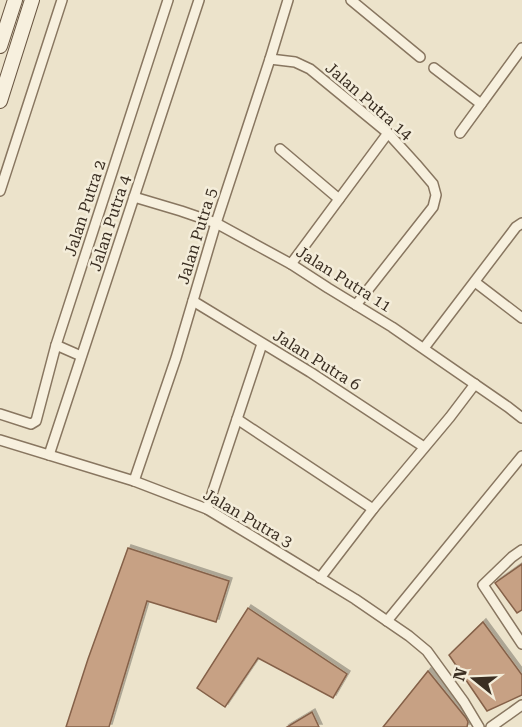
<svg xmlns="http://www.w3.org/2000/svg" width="522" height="727" font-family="'Roboto Serif',serif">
	<defs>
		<filter id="shadow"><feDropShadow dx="3" dy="-3" stdDeviation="0" flood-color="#0004"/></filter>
	</defs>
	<rect width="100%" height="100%" fill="#ece3cb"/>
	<g fill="#c7a184" stroke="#856148" stroke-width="1.5" filter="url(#shadow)">
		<polygon points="128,548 229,581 216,622 147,601 109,727 66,727 88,659"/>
		<polygon points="522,564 522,610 517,613 495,583"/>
		<polygon points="248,608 347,674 333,698 258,658 225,707 197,688"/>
		<polygon points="483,622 522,675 522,695 487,711 449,655"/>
		<polygon points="428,671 466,718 468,722 467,727 383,727"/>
		<polygon points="312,712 319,727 287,727"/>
	</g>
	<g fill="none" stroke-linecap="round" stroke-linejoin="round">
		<defs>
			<g id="minor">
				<polyline points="351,0 420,57"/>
				<polyline points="270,59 295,62 310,69 388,133 416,164 433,184 436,195 433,207 356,305"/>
				<polyline points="434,68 481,104"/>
				<polyline points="460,133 522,48"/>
				<polyline points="280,149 339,199"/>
				<polyline points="0,191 62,0"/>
				<polyline points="134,197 181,211 216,223 291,264 328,288 392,327 508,407 522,418"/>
				<polyline points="291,264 388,133"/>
				<polyline points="475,282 522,318"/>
				<polyline points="193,301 310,372 424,447"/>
				<polyline points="56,345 81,356"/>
				<polyline points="424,348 516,227 522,223"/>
				<polyline points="0,414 31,424 36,421 56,345 168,0"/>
				<polyline points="237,419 373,509"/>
				<polyline points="0,440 134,481 207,509 265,544 355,599 409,636 427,651 464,702 479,727"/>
				<polyline points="49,455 199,0"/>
				<polyline points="134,481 176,358 216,223 270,59 288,0"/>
				<polyline points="207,509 262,344"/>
				<polyline points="522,550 512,557 483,585 522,644"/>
				<polyline points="320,578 373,509 450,417 475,384"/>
				<polyline points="387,621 522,456"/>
				<polyline points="491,727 522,705"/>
			</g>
			<g id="secondary">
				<polyline points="0,46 15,0"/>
				<polyline points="0,101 32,0"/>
			</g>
		</defs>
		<use href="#minor" stroke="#887660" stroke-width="12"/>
		<use href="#secondary" stroke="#6a5743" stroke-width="16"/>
		<use href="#minor" stroke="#f7f0de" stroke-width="9"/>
		<use href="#secondary" stroke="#f7f0de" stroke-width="14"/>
	</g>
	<g text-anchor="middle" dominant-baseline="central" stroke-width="5" stroke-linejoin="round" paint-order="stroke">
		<g font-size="16" fill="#3a2e22" stroke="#f4edda">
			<text transform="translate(369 101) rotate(41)">Jalan Putra 14</text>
			<text transform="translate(85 208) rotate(-72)">Jalan Putra 2</text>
			<text transform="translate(110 223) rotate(-72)">Jalan Putra 4</text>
			<text transform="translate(197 236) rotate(-73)">Jalan Putra 5</text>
			<text transform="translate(344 279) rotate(32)">Jalan Putra 11</text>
			<text transform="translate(317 360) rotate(32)">Jalan Putra 6</text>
			<text transform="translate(248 518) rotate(30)">Jalan Putra 3</text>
		</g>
	</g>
	<g transform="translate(474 679) rotate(288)" stroke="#f4edda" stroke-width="4.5" paint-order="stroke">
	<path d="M0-4.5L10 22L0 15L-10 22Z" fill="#3a2e22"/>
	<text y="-9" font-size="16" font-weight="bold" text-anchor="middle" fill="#3a2e22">N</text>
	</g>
</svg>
